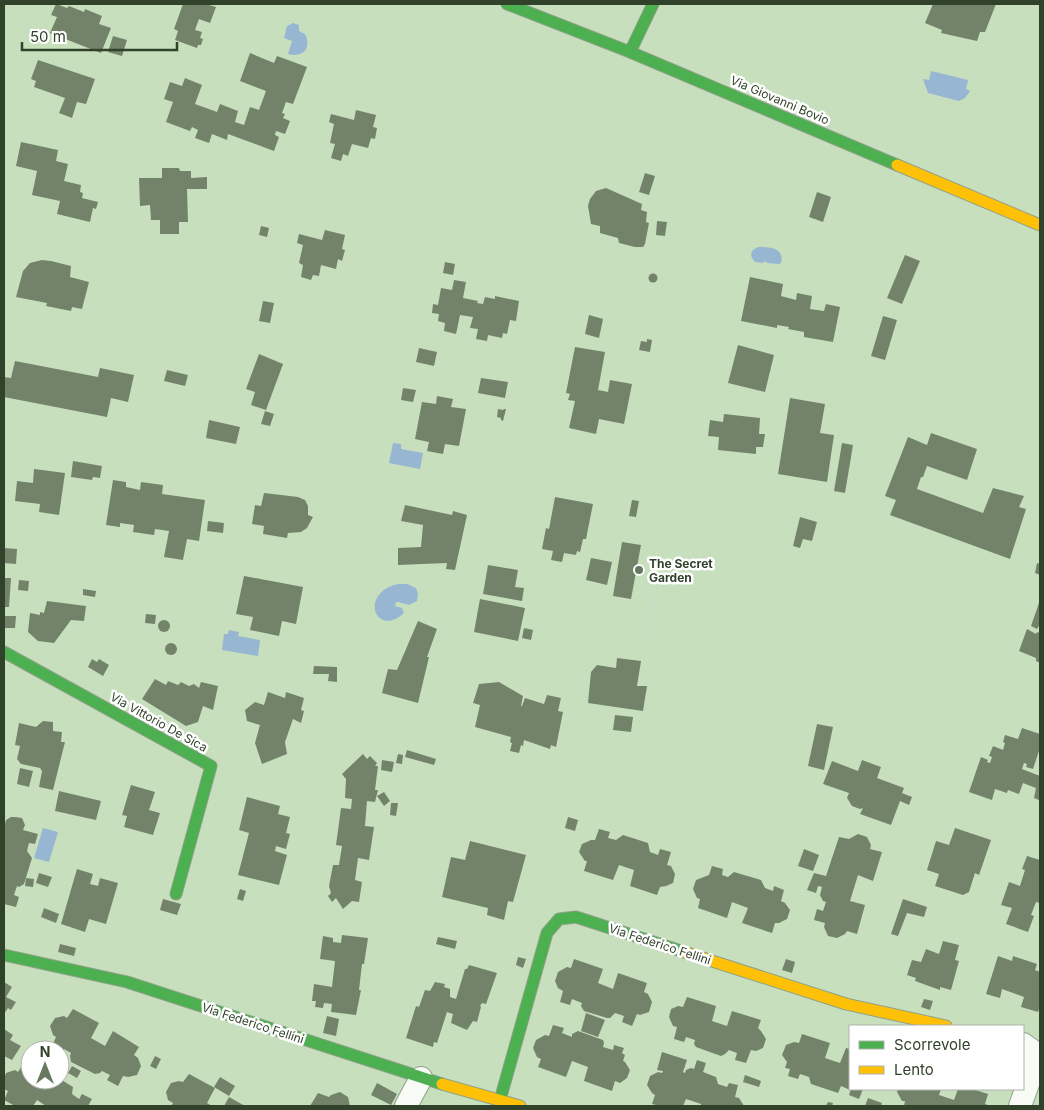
<svg xmlns="http://www.w3.org/2000/svg" width="1044" height="1110" font-family="Inter,sans-serif">
	<rect width="100%" height="100%" fill="#c8dfbe"/>
	<g fill="#96b6d1">
		<path d="M293,23l6,2v6l6,3c7,14 -2,24 -17,20l4,-13 -8,-3 3,-12z"/>
		<polygon points="931,71 968,80 966,89 970,91 965,98 959,101 928,93 923,79 929,80"/>
		<path d="M758,247c12,0 27,1 23,16l-2,1 -12,-1 -2,-2 -2,2 -8,-1c-6,-7 -5,-11 3,-15z"/>
		<polygon points="393,443 401,444 401,449 423,453 420,469 389,463"/>
		<path d="M398,584h9l9,4 2,6 -1,7 -8,4 -11,-3h-2l-1,4 7,2 2,5c-28,26 -46,-20 -6,-29z"/>
		<polygon points="229,630 239,632 238,636 260,640 258,656 222,650 224,634 228,634"/>
		<polygon points="43,828 58,832 49,862 34,858"/>
	</g>
	<g fill="#72836a">
		<polygon points="56,4 67,8 69,6 84,12 85,9 102,16 99,24 111,28 101,53 50,33 57,17 51,15"/>
		<polygon points="183,4 206,4 216,7 210,23 199,19 195,30 202,32 200,38 203,39 201,45 198,45 197,48 175,40 178,31 174,29"/>
		<polygon points="933,4 996,4 985,32 980,32 977,41 941,33 942,30 925,23"/>
		<polygon points="113,36 127,40 122,56 108,52"/>
		<polygon points="250,53 274,63 277,56 307,67 293,104 286,102 282,113 285,114 283,118 290,121 285,134 276,131 275,135 279,137 274,151 228,134 227,140 212,134 209,143 195,138 198,130 192,127 190,131 166,122 173,102 164,99 170,82 182,86 185,78 202,85 195,104 217,112 220,104 238,111 235,122 244,125 250,107 259,110 266,91 240,81"/>
		<polygon points="38,60 95,79 86,104 77,102 72,118 59,113 65,98 34,87 36,81 31,79"/>
		<polygon points="356,110 376,115 373,127 377,128 375,139 371,138 368,148 352,144 348,156 343,154 341,161 331,158 335,144 330,143 334,124 329,122 331,114 354,120"/>
		<polygon points="21,142 58,150 56,161 68,164 64,181 81,185 80,192 83,193 82,198 98,202 96,209 93,208 90,222 57,214 60,201 32,195 37,171 16,166"/>
		<polygon points="162,168 179,168 180,171 191,171 191,178 207,177 207,189 187,189 188,222 179,222 179,234 160,234 160,220 151,220 150,205 140,206 139,178 162,178"/>
		<polygon points="645,173 655,176 649,195 639,192"/>
		<polygon points="606,188 642,204 641,210 647,212 646,222 649,223 645,244 643,247 635,247 619,243 618,238 600,233 600,226 591,224 588,206 590,199 596,191"/>
		<polygon points="817,192 831,197 823,222 809,217"/>
		<polygon points="657,221 667,222 665,236 656,235"/>
		<polygon points="261,226 269,228 267,237 259,235"/>
		<polygon points="325,230 345,235 342,249 345,250 342,261 338,259 336,269 321,265 319,276 313,275 311,280 301,277 303,265 299,263 303,245 297,243 299,234 322,240"/>
		<polygon points="905,255 920,261 902,304 887,298"/>
		<polygon points="42,260 51,261 71,266 70,277 89,282 82,309 72,307 71,311 46,306 47,303 16,297 23,271 30,263"/>
		<polygon points="445,262 455,264 453,275 443,273"/>
		<circle cx="653" cy="278" r="4.5"/>
		<polygon points="750,277 783,284 781,296 796,300 797,293 812,296 810,309 824,311 826,304 840,307 833,342 804,337 804,332 788,329 789,327 777,325 777,328 741,321"/>
		<polygon points="454,280 466,282 463,298 478,301 477,303 483,304 485,297 495,299 495,296 519,301 516,321 510,320 507,334 503,333 502,338 488,335 487,341 476,339 478,329 470,328 473,317 460,315 456,334 444,331 445,323 438,321 439,314 432,313 433,304 438,305 441,288 452,290"/>
		<polygon points="263,301 274,303 270,323 259,321"/>
		<polygon points="589,315 603,319 599,338 585,334"/>
		<polygon points="883,316 897,320 885,360 871,356"/>
		<polygon points="647,339 652,340 650,352 639,350 641,341 647,342"/>
		<polygon points="738,345 774,355 765,392 728,383"/>
		<polygon points="575,347 605,352 598,390 608,392 610,380 632,384 624,424 599,419 596,434 569,428 575,401 568,400 570,394 566,393"/>
		<polygon points="419,348 437,352 434,366 416,362"/>
		<polygon points="259,354 283,364 266,410 251,405 255,392 246,389"/>
		<polygon points="15,361 98,377 100,368 134,375 128,402 111,398 107,417 4,397 4,377 11,378"/>
		<polygon points="167,370 188,375 185,386 164,381"/>
		<polygon points="481,378 508,382 505,398 478,393"/>
		<polygon points="403,388 416,390 413,402 401,400"/>
		<polygon points="437,396 453,399 451,407 466,409 459,446 445,444 443,454 427,451 429,442 415,439 422,402 436,404"/>
		<polygon points="790,398 825,404 820,433 834,435 827,482 778,474"/>
		<polygon points="498,409 503,410 504,409 506,409 503,421 501,420 501,418 497,417"/>
		<polygon points="265,411 274,414 270,426 261,424"/>
		<polygon points="724,414 760,418 759,434 765,434 763,447 756,447 756,454 718,450 719,437 708,436 710,420 723,422"/>
		<polygon points="209,420 240,427 236,444 206,438"/>
		<polygon points="931,433 977,449 967,480 927,466 923,477 921,477 917,489 983,513 993,488 1024,496 1019,507 1026,509 1010,559 890,515 896,500 885,496 908,437 927,445"/>
		<polygon points="842,443 853,445 845,493 834,491"/>
		<polygon points="73,461 102,466 100,478 93,477 92,480 71,477"/>
		<polygon points="34,469 65,473 59,515 39,512 40,504 15,501 17,481 33,483"/>
		<polygon points="113,480 126,482 126,487 140,490 141,482 163,485 162,494 205,500 199,541 187,539 183,560 164,557 169,531 155,529 154,535 133,532 134,525 120,523 120,527 106,525"/>
		<polygon points="264,493 298,497 305,500 308,506 308,515 313,517 307,528 301,532 288,533 287,538 263,534 264,526 252,524 255,505 261,506"/>
		<polygon points="555,497 593,504 586,539 583,539 580,552 577,551 576,555 564,553 562,562 551,560 553,551 542,549 546,528 549,529"/>
		<polygon points="632,500 639,501 636,517 629,516"/>
		<polygon points="405,505 452,515 453,511 467,515 455,570 446,569 447,563 398,565 398,548 421,547 423,525 401,521"/>
		<polygon points="800,517 817,522 812,541 803,539 800,548 793,546"/>
		<polygon points="208,521 224,523 223,533 207,531"/>
		<polygon points="622,542 641,545 631,599 613,596"/>
		<polygon points="4,548 17,549 16,564 4,563"/>
		<polygon points="591,558 612,562 607,585 586,580"/>
		<polygon points="1037,563 1040,564 1040,575 1035,573"/>
		<polygon points="488,565 518,570 515,587 524,588 522,601 483,594"/>
		<polygon points="244,576 303,587 296,624 282,621 279,636 250,630 253,617 236,614"/>
		<polygon points="4,578 11,578 9,607 4,607"/>
		<polygon points="19,580 29,581 28,591 18,590"/>
		<polygon points="83,589 96,591 95,597 83,595"/>
		<polygon points="480,599 525,608 518,641 474,632"/>
		<polygon points="1040,600 1040,626 1039,626 1037,629 1031,626"/>
		<polygon points="47,601 86,606 84,621 71,620 54,643 38,641 28,632 30,613 40,615 40,612 44,613"/>
		<polygon points="146,614 156,615 155,624 145,623"/>
		<polygon points="4,616 16,616 15,628 4,628"/>
		<circle cx="164" cy="626" r="6"/>
		<polygon points="418,621 437,629 427,657 429,657 418,703 382,693 388,669 397,670"/>
		<polygon points="524,628 533,630 531,640 522,638"/>
		<polygon points="1027,629 1036,634 1037,632 1040,633 1040,663 1036,661 1036,658 1019,651"/>
		<circle cx="171" cy="649" r="6"/>
		<polygon points="617,658 641,661 637,686 647,686 643,711 588,703 591,672 597,665 616,668"/>
		<polygon points="92,659 97,662 99,659 109,665 103,676 88,667"/>
		<polygon points="314,666 337,667 337,682 328,681 329,674 313,674"/>
		<polygon points="155,679 166,685 168,681 178,685 181,682 189,686 194,684 199,688 201,682 218,686 213,710 203,706 198,722 186,726 142,699"/>
		<polygon points="499,682 523,696 521,706 522,706 525,698 544,704 547,695 561,698 558,711 563,712 556,747 551,745 550,749 524,740 523,746 521,745 519,753 510,751 512,743 510,742 511,737 475,727 480,705 473,703 479,684"/>
		<polygon points="268,692 285,698 286,692 304,698 301,710 304,711 301,723 293,719 285,742 287,754 262,764 255,743 260,725 247,721 245,710 255,702 264,705"/>
		<polygon points="615,715 633,717 631,732 613,730"/>
		<polygon points="43,721 53,722 53,731 62,732 61,742 65,742 53,790 39,787 42,771 40,768 21,764 17,759 20,746 15,745 19,723 36,727"/>
		<polygon points="817,724 833,727 824,770 808,766"/>
		<polygon points="1022,728 1040,734 1040,748 1033,769 1026,767 1027,764 1024,763 1022,769 1040,776 1039,800 1034,798 1036,788 1023,783 1019,794 1008,790 1007,793 995,789 992,800 969,792 981,757 988,760 987,762 990,763 992,757 989,756 993,746 1003,750 1005,743 1003,742 1005,735 1018,739"/>
		<polygon points="407,750 436,759 434,765 405,757"/>
		<polygon points="363,754 367,759 370,756 377,763 375,766 378,766 375,790 378,790 375,802 367,801 365,826 374,827 369,860 358,858 355,880 362,882 359,902 352,901 343,909 336,898 332,902 328,896 331,893 329,886 333,865 339,865 342,846 336,845 341,808 351,809 352,799 345,798 346,779 342,774"/>
		<polygon points="398,754 403,755 402,764 396,763"/>
		<polygon points="382,760 394,762 392,772 381,770"/>
		<polygon points="862,760 881,767 877,778 904,788 902,793 912,797 909,805 900,801 891,825 860,814 863,808 860,809 852,806 847,798 849,793 823,784 832,761 858,771"/>
		<polygon points="20,768 33,771 29,787 17,784"/>
		<polygon points="131,785 155,792 149,810 160,813 153,835 124,827 127,816 122,815"/>
		<polygon points="59,791 101,801 96,820 55,811"/>
		<polygon points="384,792 390,801 384,806 377,796"/>
		<polygon points="247,797 280,806 278,814 290,817 286,833 290,834 286,849 276,846 275,851 287,855 279,885 238,875 249,833 239,830"/>
		<polygon points="391,803 398,803 396,816 390,815"/>
		<polygon points="11,817 15,817 22,818 25,825 23,830 38,834 35,844 29,843 27,851 32,858 24,884 19,887 17,886 14,895 19,897 16,907 4,904 4,824 5,824 6,820"/>
		<polygon points="568,817 578,820 575,831 565,828"/>
		<polygon points="955,828 991,840 979,875 975,873 969,892 963,895 935,886 939,874 927,870 936,841 949,845"/>
		<polygon points="599,829 610,832 608,838 616,840 623,835 648,843 650,852 658,855 660,849 671,852 667,865 671,866 675,874 673,883 666,886 660,887 657,895 630,886 634,870 619,865 613,880 584,871 587,861 585,861 579,852 582,844 591,840 595,840"/>
		<polygon points="858,834 867,837 871,845 870,849 882,852 873,881 858,875 850,901 865,905 857,934 847,931 845,934 837,938 828,936 824,927 825,923 814,920 817,909 823,911 826,902 823,901 820,895 822,887 818,886 816,893 807,890 814,873 826,876 839,837 849,839"/>
		<polygon points="470,841 526,855 513,902 508,901 504,920 487,915 488,908 442,897 451,857 465,860"/>
		<polygon points="804,849 819,855 813,871 798,866"/>
		<polygon points="1027,856 1040,860 1040,903 1036,902 1031,915 1034,916 1028,932 1006,924 1012,908 1001,905 1009,882 1020,886 1025,870 1022,869"/>
		<polygon points="712,866 723,869 722,875 728,877 734,872 761,880 765,888 773,891 774,886 784,890 781,901 785,903 790,910 787,919 779,923 775,923 772,933 742,923 748,908 732,902 727,918 698,908 700,899 697,898 693,889 696,880 709,875"/>
		<polygon points="77,869 93,874 90,884 98,886 100,878 118,883 106,924 89,919 85,932 61,924"/>
		<polygon points="39,873 52,877 48,887 36,883"/>
		<polygon points="26,878 34,879 33,887 25,886"/>
		<polygon points="240,889 246,891 243,901 237,899"/>
		<polygon points="163,899 181,904 177,915 160,910"/>
		<polygon points="903,899 927,907 924,917 907,913 898,936 891,934"/>
		<polygon points="44,908 59,914 56,923 41,917"/>
		<polygon points="342,935 368,938 364,964 362,964 359,990 361,990 356,1015 331,1012 332,1004 324,1003 323,1008 315,1007 316,1001 312,1001 314,984 332,987 335,961 320,959 323,936 333,938 333,942 341,943"/>
		<polygon points="438,937 457,941 455,949 436,944"/>
		<polygon points="943,941 959,945 955,960 959,961 951,990 940,987 940,990 915,981 916,978 907,975 912,960 921,962 926,949 939,954"/>
		<polygon points="60,944 76,948 74,956 58,952"/>
		<polygon points="998,956 1012,961 1013,956 1037,964 1035,970 1040,972 1040,1005 1038,1012 1021,1007 1024,997 1002,989 1000,998 986,994"/>
		<polygon points="518,957 526,959 523,968 516,965"/>
		<polygon points="574,959 603,969 598,983 613,989 618,973 647,983 644,992 648,994 652,1002 649,1012 640,1015 637,1014 632,1026 622,1022 624,1016 615,1013 610,1018 607,1018 584,1011 581,1006 582,1003 572,999 570,1005 560,1002 563,991 558,988 555,981 558,972 567,967 571,968"/>
		<polygon points="786,959 795,962 792,973 782,970"/>
		<polygon points="469,965 497,973 486,1004 482,1003 480,1006 481,1007 477,1022 473,1021 467,1030 451,1023 453,1014 447,1012 437,1043 434,1042 433,1047 406,1038 416,1006 419,1007 425,990 430,991 435,982 445,984 444,987 450,989 450,997 456,999 465,969 467,969"/>
		<polygon points="4,982 12,987 6,997 16,1002 11,1010 8,1008 4,1014"/>
		<polygon points="687,997 716,1006 712,1021 727,1026 732,1011 761,1020 758,1028 761,1031 766,1039 763,1048 756,1051 751,1050 746,1063 735,1060 737,1053 729,1050 725,1054 721,1056 696,1047 694,1044 695,1040 686,1037 684,1042 674,1039 677,1027 673,1026 669,1017 671,1009 678,1006 683,1007"/>
		<polygon points="924,999 933,1001 930,1010 921,1007"/>
		<polygon points="73,1009 99,1023 91,1038 105,1046 113,1031 139,1047 134,1055 138,1058 141,1066 137,1075 128,1077 123,1076 118,1086 107,1080 110,1075 102,1071 100,1073 95,1074 71,1062 70,1056 71,1053 64,1049 60,1055 60,1050 55,1050 51,1048 56,1037 53,1035 50,1026 55,1018 64,1016 67,1018"/>
		<polygon points="586,1013 605,1020 598,1037 581,1031"/>
		<polygon points="327,1016 339,1019 336,1036 323,1033"/>
		<polygon points="553,1025 564,1028 562,1033 572,1037 572,1034 578,1031 603,1040 604,1043 603,1047 613,1050 614,1045 624,1048 622,1053 625,1055 623,1061 625,1062 630,1070 627,1078 620,1083 615,1081 612,1091 584,1081 588,1067 572,1061 566,1077 538,1067 541,1059 537,1057 533,1048 536,1040 545,1035 549,1036"/>
		<polygon points="4,1029 13,1035 10,1040 21,1046 12,1060 4,1056"/>
		<polygon points="802,1034 830,1043 825,1058 840,1063 846,1048 850,1049 850,1090 841,1086 838,1093 811,1084 809,1077 800,1074 798,1079 788,1076 790,1069 785,1068 787,1062 782,1055 786,1045 794,1042 799,1043"/>
		<polygon points="662,1052 687,1060 683,1072 685,1073 686,1070 691,1068 694,1069 697,1060 706,1063 703,1072 716,1077 718,1084 727,1087 729,1083 738,1085 735,1097 739,1098 744,1106 701,1106 701,1104 686,1099 683,1106 660,1106 652,1104 655,1095 652,1093 647,1085 650,1076 658,1072 662,1073 663,1071 657,1070"/>
		<polygon points="155,1056 161,1059 156,1069 150,1066"/>
		<polygon points="25,1061 30,1064 30,1080 60,1079 73,1087 72,1094 79,1099 82,1094 92,1099 88,1106 46,1106 37,1100 33,1106 15,1106 4,1100 8,1091 4,1089 4,1078 6,1073 15,1070 18,1072"/>
		<polygon points="72,1066 81,1071 77,1078 68,1073"/>
		<polygon points="189,1074 215,1088 207,1103 212,1106 171,1106 173,1103 168,1100 166,1092 171,1083 179,1081 183,1082"/>
		<polygon points="745,1075 761,1081 759,1087 743,1082"/>
		<polygon points="220,1077 235,1086 229,1096 214,1087"/>
		<polygon points="377,1083 397,1094 391,1105 371,1095"/>
		<polygon points="851,1089 863,1089 859,1099 849,1095"/>
		<polygon points="898,1089 941,1089 939,1095 954,1100 958,1089 972,1089 988,1094 985,1104 990,1106 904,1106 905,1101 902,1101 897,1092"/>
		<polygon points="340,1092 348,1097 350,1106 310,1106 318,1093 329,1097 331,1095"/>
		<polygon points="229,1097 245,1106 224,1106"/>
		<polygon points="868,1098 882,1103 881,1106 865,1106"/>
		<polygon points="828,1102 833,1103 832,1106 826,1106"/>
	</g>
	<g fill="none" stroke-linecap="round" stroke-linejoin="round">
		<defs>
			<g id="street">
				<polyline points="406,1106 421,1078"/>
				<polyline points="1020,1106 1033,1070 1034,1052 1023,1044"/>
			</g>
			<g id="fast">
				<polyline points="507,4 630,52 897,165"/>
				<polyline points="630,52 653,4"/>
				<polyline points="4,652 211,766 176,894"/>
				<polyline points="4,955 127,982 442,1084"/>
				<polyline points="500,1100 547,933 559,919 576,917 684,952"/>
			</g>
			<g id="slow">
				<polyline points="897,165 1040,225"/>
				<polyline points="684,952 846,1004 946,1026"/>
				<polyline points="442,1084 520,1106"/>
			</g>
		</defs>
		<use href="#street" stroke="#8fa188" stroke-width="24"/>
		<use href="#fast" stroke="#8fa188" stroke-width="13"/>
		<use href="#slow" stroke="#8fa188" stroke-width="13"/>
		<polyline stroke="#d0d6cd" stroke-width="3" stroke-dasharray="2.5 4" stroke-linecap="butt" points="650,634 657,586"/>
		<use href="#street" stroke="#f7faf5" stroke-width="22"/>
		<use href="#fast" stroke="#4caf50" stroke-width="11"/>
		<use href="#slow" stroke="#ffc107" stroke-width="11"/>
	</g>
	<circle fill="#66795e" stroke="#fff" stroke-width="2" cx="639" cy="570" r="5"/>
	<g text-anchor="middle" dominant-baseline="central" stroke-width="5" stroke-linejoin="round" paint-order="stroke">
		<g font-size="12" fill="#31422a" stroke="#fff">
			<text transform="translate(780 100) rotate(23)">Via Giovanni Bovio</text>
			<text transform="translate(159 722) rotate(29)">Via Vittorio De Sica</text>
			<text transform="translate(660 944) rotate(18)">Via Federico Fellini</text>
			<text transform="translate(253 1023) rotate(18)">Via Federico Fellini</text>
		</g>
		<g font-size="12" font-weight="bold" fill="#31422a" stroke="#fff" text-anchor="start">
			<text x="649" y="563">The Secret<tspan x="649" dy="14">Garden</tspan></text>
		</g>
	</g>
	<rect width="1044" height="1110" fill="none" stroke="#31422a" stroke-width="10"/>
	<rect x="849" y="1025" width="175" height="65" fill="#ffffff" stroke="#adb3aa"/>
	<rect x="859" y="1041" width="25" height="8" fill="#4caf50" stroke="#adb3aa"/>
	<text x="894" y="1050" font-size="15" fill="#31422a">Scorrevole</text>
	<rect x="859" y="1066" width="25" height="8" fill="#ffc107" stroke="#adb3aa"/>
	<text x="894" y="1075" font-size="15" fill="#31422a">Lento</text>
	<g transform="translate(45 1065)"><circle r="24" fill="#ffffff" stroke="#adb3aa"/>
	<path d="M0-4L9 19L0 12L-9 19Z" fill="#66795e"/>
	<text y="-8" font-size="14" font-weight="bold" text-anchor="middle" fill="#31422a">N</text>
	</g>
	<path d="M22 42v8h155v-8" fill="none" stroke="#31422a" stroke-width="2.5"/>
	<text x="30" y="42" font-size="15" fill="#31422a" stroke="#ffffff" stroke-width="4" paint-order="stroke">50 m</text>
</svg>
